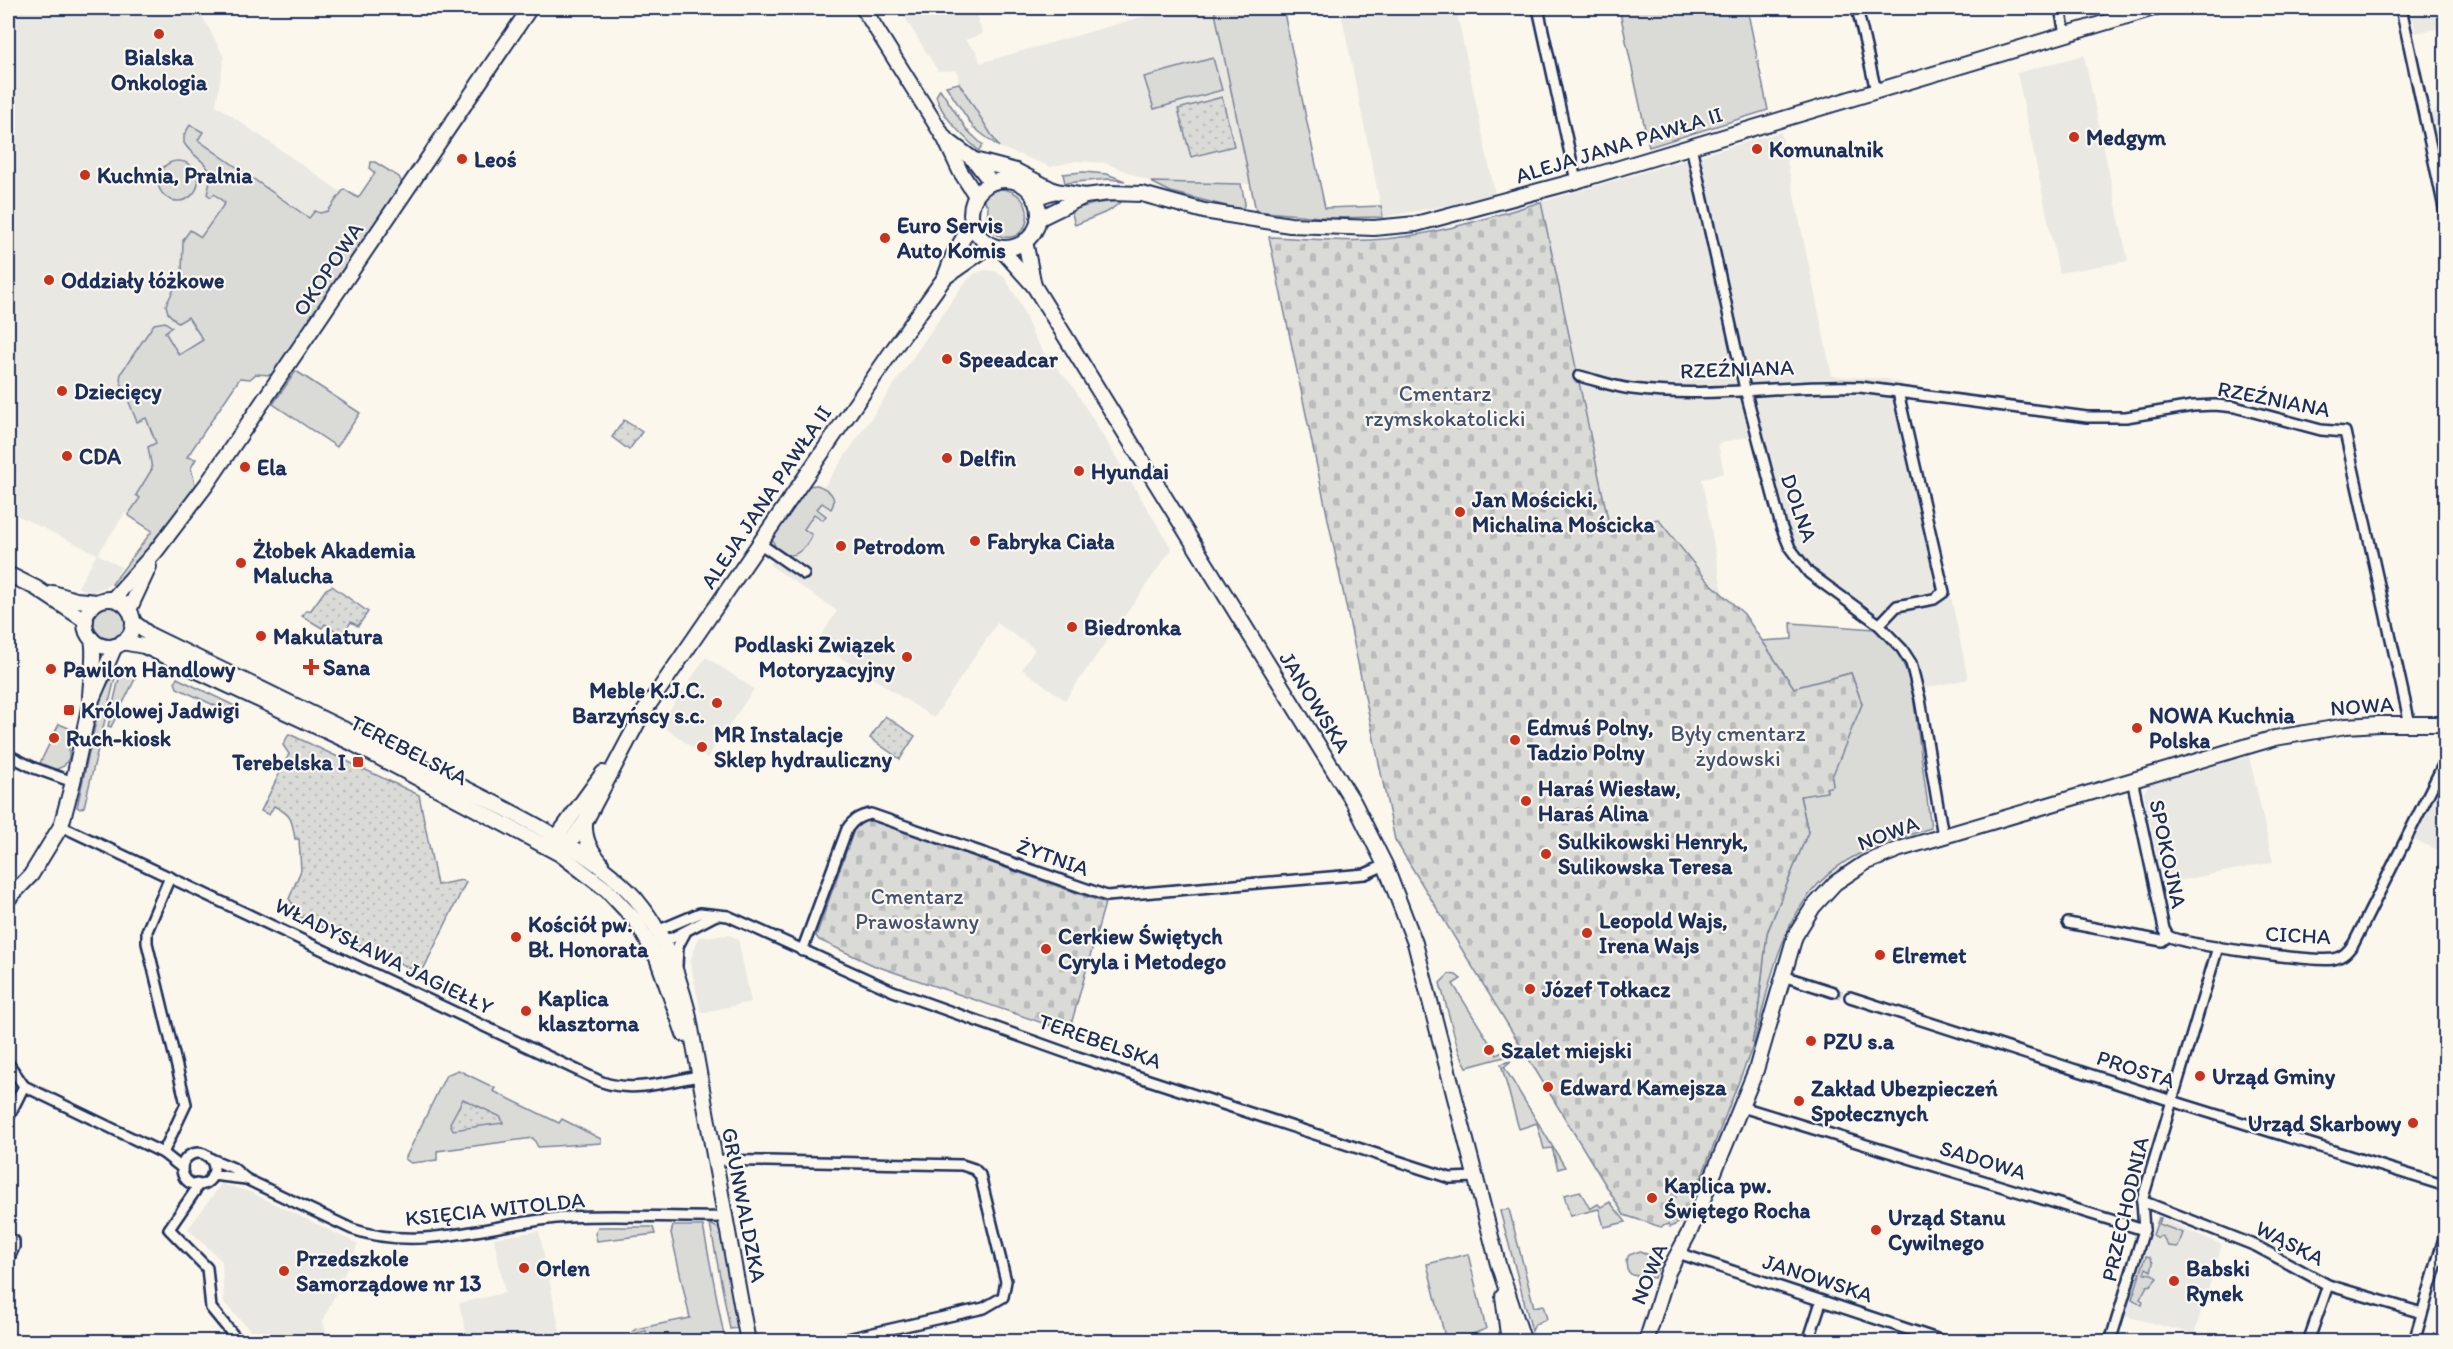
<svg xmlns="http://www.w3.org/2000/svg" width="2453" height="1349" font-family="Itim,sans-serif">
	<defs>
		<pattern id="cemetery-stones" width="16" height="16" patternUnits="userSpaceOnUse" patternTransform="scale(1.5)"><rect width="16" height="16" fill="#dadad7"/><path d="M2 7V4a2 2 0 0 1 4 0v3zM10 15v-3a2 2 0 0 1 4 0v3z" fill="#babbbb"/></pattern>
		<pattern id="park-dots" width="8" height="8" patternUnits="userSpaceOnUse" patternTransform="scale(1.5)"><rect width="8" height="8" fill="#dadad7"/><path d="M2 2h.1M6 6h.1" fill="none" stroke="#babbbb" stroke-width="1.8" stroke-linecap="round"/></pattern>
	</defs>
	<rect width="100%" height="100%" fill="#fbf7ec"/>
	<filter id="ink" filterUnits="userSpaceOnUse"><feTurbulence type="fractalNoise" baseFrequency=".0167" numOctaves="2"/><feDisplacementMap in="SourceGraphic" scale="12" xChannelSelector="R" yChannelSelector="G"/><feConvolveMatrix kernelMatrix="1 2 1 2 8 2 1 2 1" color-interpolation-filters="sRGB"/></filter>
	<g filter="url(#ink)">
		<g fill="#eae8e2">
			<polygon points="8,8 198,8 224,57 216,105 348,197 128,515 125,513 98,554 121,567 112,584 90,593 78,587 97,554 8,511"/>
			<polygon points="899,8 978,8 979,13 976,14 983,34 965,40 977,52 980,63 1174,8 1214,8 1250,184 1151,182 1106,163 1076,161 1051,167 999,147 959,83 957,70 938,71"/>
			<polygon points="1340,8 1456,8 1495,194 1444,206 1383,217"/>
			<polygon points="2411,8 2445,8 2445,31 2442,32 2440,28 2416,33"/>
			<polygon points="2084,55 2128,261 2059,273 2017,73"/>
			<polygon points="2445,92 2445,156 2442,157 2432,114 2439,107 2436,94"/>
			<polygon points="1781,132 1832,376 1886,379 1902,383 1944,563 1968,679 1926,688 1914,654 1897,631 1868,606 1812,570 1801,557 1793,542 1783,514 1761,433 1718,444 1724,473 1702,479 1723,595 1706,579 1610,530 1541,202"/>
			<polygon points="984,270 995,271 1004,277 1019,301 1033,335 1045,354 1072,385 1172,549 1065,700 1022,669 1035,649 997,623 934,718 817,642 837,611 770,565 962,286 974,274"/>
			<polygon points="706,657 754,689 707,758 660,724"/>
			<polygon points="2249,756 2273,862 2163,884 2144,793 2148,785"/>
			<polygon points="2445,777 2445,853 2414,840"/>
			<polygon points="729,935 738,939 751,1002 701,1013 690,961 699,937"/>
			<polygon points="221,1184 250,1192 358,1244 323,1321 328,1341 254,1341 253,1333 224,1303 222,1261 188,1229"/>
			<polygon points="2157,1216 2222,1245 2194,1334 2125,1316"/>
			<polygon points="539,1231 562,1341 468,1341 459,1303 505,1293 494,1238"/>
		</g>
		<g fill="#dadad7" stroke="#7a849a" stroke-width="1.5">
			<polygon points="1214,8 1283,8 1325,208 1381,206 1383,217 1332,218 1256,211"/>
			<polygon points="1619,8 1747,8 1768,110 1649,147"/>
			<polygon points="1213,58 1222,90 1154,109 1144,77"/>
			<polygon points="959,83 999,147 973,127 946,86"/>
			<path d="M940,89l27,41 16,15 -4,6c-16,-15 -37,-34 -43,-55z"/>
			<path d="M190,125l13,7 -5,8 111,78 6,-7 5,2 8,-2 16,-22 14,9 17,-25 -5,-4 1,-7h4l24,15 3,6 -2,7 -125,183 -5,2 -14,-1 -6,5 -10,-1 -53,79 9,2 -5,9 5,20 -15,23 -55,69 -3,-3 -8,9 -3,-2 40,-53 -24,-16 12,-17 -4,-3 16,-26 -4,-22 8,-4 -10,-25 -9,4 -17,-42 1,-7 33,-49 11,-2 7,5 -7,5 14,23 24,-15 -15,-23 -10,6 -10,-10 -2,-8 16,-32 1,-33 7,-10 11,7 24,-34 -11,-9 -3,3 -4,-3c11,-34 -10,-30 -23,-51v-8z"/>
			<circle cx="178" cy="181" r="20"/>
			<polygon points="1083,172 1107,174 1125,181 1109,179 1065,183 1063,174"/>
			<polygon points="1151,182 1241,184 1245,203 1242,210 1171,192"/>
			<path d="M1000,189c38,2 34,53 3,48 -9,-2 -13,-8 -16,-16l1,-14 -7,-12z"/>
			<polygon points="1122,201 1109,211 1075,225 1071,210 1098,203"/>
			<polygon points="296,371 360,413 337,447 273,404"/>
			<path d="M817,485c11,4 22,12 14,24l-9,-6 -5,6 9,7 -3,4 -9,-6 -10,15 8,6c-3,6 -7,12 -12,16 -13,10 -26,0 -28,-14l31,-47 5,-4z"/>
			<circle cx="110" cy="623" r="16"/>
			<path d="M1791,623l84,6 23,24 13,28 20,147c-25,8 -50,15 -74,27 -73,37 -84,117 -103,188l-2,-1 5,-22 10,-87 41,-101 -8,-36 27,-5 -1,-3 36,-84 -11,-31 -57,15 -32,-47 30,-2z"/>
			<polygon points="126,670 137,675 111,727 108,726 120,674"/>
			<polygon points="113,675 115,678 84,807 80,809 77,807 102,694"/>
			<polygon points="177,678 239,708 235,715 177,688 175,682"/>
			<polygon points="59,724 69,728 69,758 64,766 55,770 40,763"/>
			<polygon points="1449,974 1456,975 1461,979 1453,984 1497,1055 1505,1050 1508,1056 1467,1067 1459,1052 1440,983"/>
			<polygon points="1511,1061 1504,1067 1565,1167 1558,1169 1552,1148 1544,1149 1537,1123 1519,1129 1501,1064"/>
			<polygon points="458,1070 495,1088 493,1091 559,1123 562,1119 601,1139 601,1143 538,1147 533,1138 437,1151 437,1160 411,1163 405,1159 446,1075"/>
			<polygon points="1580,1191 1590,1209 1598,1204 1601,1207 1610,1202 1626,1222 1604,1227 1599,1209 1570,1216 1564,1195"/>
			<polygon points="1509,1209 1534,1307 1543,1305 1547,1319 1535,1324 1532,1331 1500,1211"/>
			<polygon points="2159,1218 2161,1218 2159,1224 2183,1233 2178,1247 2168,1246 2163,1237 2159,1236 2158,1238 2153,1235"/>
			<polygon points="710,1224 718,1228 721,1234 738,1328 730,1329"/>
			<polygon points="673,1226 703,1226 725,1341 648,1341 646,1331 636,1333 638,1341 634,1341 632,1332 636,1329 690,1318 671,1233"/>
			<polygon points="598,1227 653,1227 655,1234 597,1241 595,1234"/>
			<polygon points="1640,1251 1661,1261 1654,1278 1632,1275 1627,1270 1626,1261 1629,1255"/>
			<polygon points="1468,1254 1486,1329 1454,1341 1446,1341 1427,1264"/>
			<polygon points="2146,1256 2150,1257 2153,1263 2151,1271 2146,1268 2144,1273 2152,1274 2157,1278 2151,1285 2147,1286 2140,1299 2143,1301 2142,1305 2132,1299"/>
		</g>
		<g fill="url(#cemetery-stones)" stroke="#7a849a" stroke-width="1.5">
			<path d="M1541,202l69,327 48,-10 48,60 38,35 50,74 57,-15 11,31 -30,73 1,9 -7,2 1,4 -27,4 8,36 -41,101 -10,87 -5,22 2,1 -68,173 -6,2 1,4 -11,5 -2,-3 -7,3 -37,-12 -229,-375 -126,-603c34,1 68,5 102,3 58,-3 114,-21 170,-38z"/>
			<polygon points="867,819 1105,903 1069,1032 873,965 819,940 816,936 854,830"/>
		</g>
		<g fill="url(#park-dots)" stroke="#7a849a" stroke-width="1.5">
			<polygon points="1222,97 1234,146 1191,157 1178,109"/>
			<polygon points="624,420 642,432 629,450 612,437"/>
			<polygon points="332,586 368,612 358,626 351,622 342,635 325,624 322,628 302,616 306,611 311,610 326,589"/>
			<polygon points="885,716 915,736 900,759 870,738"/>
			<path d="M289,734l130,61 18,90 25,-5 4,2 -42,86 -12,1 -122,-57 5,-5 -6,-8 12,-29 -2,-31h-4c-3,-19 -3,-24 -21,-33l-5,9 -8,-4 28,-57 -6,-9z"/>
			<polygon points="463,1099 501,1117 503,1123 453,1130 450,1123"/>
		</g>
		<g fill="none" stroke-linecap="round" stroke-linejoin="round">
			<polyline stroke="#cecfd0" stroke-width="9" stroke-dasharray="9 4.5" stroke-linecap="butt" points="1833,992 1850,997"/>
			<defs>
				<g id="street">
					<polyline points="1538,8 1576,181"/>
					<polyline points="1857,8 1876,91"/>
					<polyline points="2060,8 2065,34"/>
					<polyline points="2401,8 2446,217"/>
					<polyline points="1691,146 1745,389 1781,526 1790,548 1809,573 1876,622 1902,649 1911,663 1920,699 1943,836"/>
					<path d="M1579,376c17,4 35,11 53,13 76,10 153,-5 228,-2l227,30h39l67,-11 22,-1 20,2 86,23 24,2 65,292"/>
					<polyline points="759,543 804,574"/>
					<polyline points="1879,625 1897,606 1934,599 1944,592 1898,392"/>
					<polyline points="8,755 34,768 73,782"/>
					<polyline points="2132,779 2164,929 2168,936"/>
					<path d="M61,826l541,256c32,11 64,0 96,-6"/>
					<path d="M2068,923l94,18 6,-5c16,9 146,26 165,23 11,-2 15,-8 21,-16l92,-184"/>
					<polyline points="655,932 700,913 728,916 893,991 1078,1057 1450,1178 1477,1177"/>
					<polyline points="658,940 672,938 716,915"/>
					<path d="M802,951l45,-122c6,-9 12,-13 24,-15l236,82 258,-22 20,-9"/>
					<polyline points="677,966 678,946 685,933"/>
					<polyline points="1783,976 1833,992"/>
					<polyline points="1850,997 2172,1101 2446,1186"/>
					<polyline points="8,1063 24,1086 163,1153 182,1168"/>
					<polyline points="1742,1107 2144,1230"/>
					<polyline points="8,1118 24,1086"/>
					<polyline points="163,1153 186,1104 147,943 147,931 170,877"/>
					<circle cx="198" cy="1169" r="16"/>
					<path d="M211,1159l22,9 13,11 106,50c72,25 145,-8 217,-12 52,-3 104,1 156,0"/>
					<polyline points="715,1160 962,1165 974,1169 980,1175 1004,1273 1006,1281 1003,1297 984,1308 834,1342"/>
					<polyline points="212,1175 246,1179"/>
					<polyline points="197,1184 195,1191 169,1229 207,1268 211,1308 239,1342"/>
					<polyline points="2142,1201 2256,1246 2328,1285 2422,1313"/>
					<polyline points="8,1238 14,1241 14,1247 8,1260"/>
					<polyline points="1678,1253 1946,1342"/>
					<polyline points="1808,1342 1821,1302"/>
					<polyline points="2110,1342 2144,1230 2142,1201 2218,947"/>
					<polyline points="2308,1342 2328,1285"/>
					<polyline points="2414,1342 2446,1231"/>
				</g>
				<g id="secondary">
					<polyline points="863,8 945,139 960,171 976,196"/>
					<polyline points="947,140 974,160 991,182"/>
					<polyline points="974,160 1016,171 1055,191"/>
					<circle cx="1005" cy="214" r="34"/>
					<polyline points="1034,198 1055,191 1085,196 1109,193 1142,194 1204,211 1290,225 1374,228 1416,224 1576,181 2154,8"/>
					<polyline points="1038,219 1085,196"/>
					<polyline points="1025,241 1034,286"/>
					<polyline points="1000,248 1034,286 1354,803 1385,865 1415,943 1498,1264 1524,1342"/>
					<polyline points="945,277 991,245"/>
					<polyline points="8,574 36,588 86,621"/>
					<polyline points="53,593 76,600 97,602"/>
					<polyline points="113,599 156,551 207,484 530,8"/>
					<circle cx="109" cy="623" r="24"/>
					<polyline points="129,610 149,567"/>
					<path d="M133,622l17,13c94,46 188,91 282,137 62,31 157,74 203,126 29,34 42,72 53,114l60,330"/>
					<polyline points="122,642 144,646 352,743 560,854 607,890 636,921 657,958 684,1034"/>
					<path d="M90,699c0,-20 6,-41 2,-60"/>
					<path d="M585,822c-1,18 5,27 16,41"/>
					<polyline points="551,845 603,773"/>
					<polyline points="564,850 585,822 641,716 892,351 945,277 953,256 972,223"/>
					<polyline points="8,899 31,875 61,826 73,782 90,704 115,646"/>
					<polyline points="1503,1296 1509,1342"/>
					<polyline points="1646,1342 1668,1272 1690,1231 1756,1070 1795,936 1813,907 1835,883 1865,863 1900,849 2275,738 2346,726 2379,724 2446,724"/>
				</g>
			</defs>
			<use href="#street" stroke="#1b2f5e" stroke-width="14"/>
			<use href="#secondary" stroke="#1b2f5e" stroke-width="18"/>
			<use href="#street" stroke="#fbf7ec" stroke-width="9"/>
			<use href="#secondary" stroke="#fbf7ec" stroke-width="14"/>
		</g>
	</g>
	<g fill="#c8321e" stroke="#fbf7ec" stroke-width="2">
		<circle cx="159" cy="34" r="6"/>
		<circle cx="2074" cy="137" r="6"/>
		<circle cx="1757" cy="149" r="6"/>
		<circle cx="462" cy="159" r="6"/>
		<circle cx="85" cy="175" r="6"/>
		<circle cx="885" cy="238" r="6"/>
		<circle cx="49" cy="280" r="6"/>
		<circle cx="947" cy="359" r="6"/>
		<circle cx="62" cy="391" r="6"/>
		<circle cx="67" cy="456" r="6"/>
		<circle cx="947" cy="458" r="6"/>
		<circle cx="245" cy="467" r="6"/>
		<circle cx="1079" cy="471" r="6"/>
		<circle cx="1460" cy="512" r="6"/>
		<circle cx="975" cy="541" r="6"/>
		<circle cx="841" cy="546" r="6"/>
		<circle cx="241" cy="563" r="6"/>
		<circle cx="1072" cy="627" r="6"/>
		<circle cx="261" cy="636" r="6"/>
		<circle cx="907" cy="657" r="6"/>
		<path d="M308 658h6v6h6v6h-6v6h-6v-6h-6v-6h6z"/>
		<circle cx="51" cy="669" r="6"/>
		<circle cx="717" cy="703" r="6"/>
		<rect x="63" y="704" width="12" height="12" rx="3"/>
		<circle cx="2137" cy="728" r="6"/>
		<circle cx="54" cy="738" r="6"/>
		<circle cx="1515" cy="740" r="6"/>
		<circle cx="702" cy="747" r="6"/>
		<rect x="352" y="756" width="12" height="12" rx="3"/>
		<circle cx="1526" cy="801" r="6"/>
		<circle cx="1546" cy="854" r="6"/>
		<circle cx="1587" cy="933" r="6"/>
		<circle cx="516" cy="937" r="6"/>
		<circle cx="1046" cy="949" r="6"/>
		<circle cx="1880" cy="955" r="6"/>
		<circle cx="1530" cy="989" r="6"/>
		<circle cx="526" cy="1011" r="6"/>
		<circle cx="1811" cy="1041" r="6"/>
		<circle cx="1489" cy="1050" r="6"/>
		<circle cx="2200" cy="1076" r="6"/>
		<circle cx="1548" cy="1087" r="6"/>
		<circle cx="1799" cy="1101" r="6"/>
		<circle cx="2413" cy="1123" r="6"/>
		<circle cx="1652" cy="1198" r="6"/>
		<circle cx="1876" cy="1230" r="6"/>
		<circle cx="524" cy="1268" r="6"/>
		<circle cx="284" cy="1271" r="6"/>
		<circle cx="2174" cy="1281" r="6"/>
	</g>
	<g text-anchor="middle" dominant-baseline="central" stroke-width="4.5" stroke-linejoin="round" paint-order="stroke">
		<g font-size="22" font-weight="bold" fill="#1b2f5e" stroke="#fbf7ec" text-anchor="start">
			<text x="159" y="57" text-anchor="middle">Bialska<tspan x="159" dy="25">Onkologia</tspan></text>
			<text x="2086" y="137">Medgym</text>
			<text x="1769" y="149">Komunalnik</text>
			<text x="474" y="159">Leoś</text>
			<text x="97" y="175">Kuchnia, Pralnia</text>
			<text x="897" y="225">Euro Servis<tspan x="897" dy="25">Auto Komis</tspan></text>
			<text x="61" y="280">Oddziały łóżkowe</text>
			<text x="959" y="359">Speeadcar</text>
			<text x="74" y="391">Dziecięcy</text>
			<text x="79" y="456">CDA</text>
			<text x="959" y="458">Delfin</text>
			<text x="257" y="467">Ela</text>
			<text x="1091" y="471">Hyundai</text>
			<text x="1472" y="499">Jan Mościcki,<tspan x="1472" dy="25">Michalina Mościcka</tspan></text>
			<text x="987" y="541">Fabryka Ciała</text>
			<text x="853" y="546">Petrodom</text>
			<text x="253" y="550">Żłobek Akademia<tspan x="253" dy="25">Malucha</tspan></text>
			<text x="1084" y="627">Biedronka</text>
			<text x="273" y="636">Makulatura</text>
			<text x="895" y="644" text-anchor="end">Podlaski Związek<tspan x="895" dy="25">Motoryzacyjny</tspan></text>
			<text x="323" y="667">Sana</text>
			<text x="63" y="669">Pawilon Handlowy</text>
			<text x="705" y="690" text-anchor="end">Meble K.J.C.<tspan x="705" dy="25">Barzyńscy s.c.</tspan></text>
			<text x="81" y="710">Królowej Jadwigi</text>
			<text x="2149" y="715">NOWA Kuchnia<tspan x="2149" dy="25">Polska</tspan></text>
			<text x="1527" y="727">Edmuś Polny,<tspan x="1527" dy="25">Tadzio Polny</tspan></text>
			<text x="714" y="734">MR Instalacje<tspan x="714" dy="25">Sklep hydrauliczny</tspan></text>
			<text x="66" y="738">Ruch-kiosk</text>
			<text x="346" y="762" text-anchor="end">Terebelska I</text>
			<text x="1538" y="788">Haraś Wiesław,<tspan x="1538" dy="25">Haraś Alina</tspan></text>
			<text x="1558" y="841">Sulkikowski Henryk,<tspan x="1558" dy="25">Sulikowska Teresa</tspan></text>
			<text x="1599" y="920">Leopold Wajs,<tspan x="1599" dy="25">Irena Wajs</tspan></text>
			<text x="528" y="924">Kościół pw.<tspan x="528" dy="25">Bł. Honorata</tspan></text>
			<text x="1058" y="936">Cerkiew Świętych<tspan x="1058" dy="25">Cyryla i Metodego</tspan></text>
			<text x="1892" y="955">Elremet</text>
			<text x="1542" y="989">Józef Tołkacz</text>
			<text x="538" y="998">Kaplica<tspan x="538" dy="25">klasztorna</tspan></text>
			<text x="1823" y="1041">PZU s.a</text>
			<text x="1501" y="1050">Szalet miejski</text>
			<text x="2212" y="1076">Urząd Gminy</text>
			<text x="1560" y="1087">Edward Kamejsza</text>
			<text x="1811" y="1088">Zakład Ubezpieczeń<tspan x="1811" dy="25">Społecznych</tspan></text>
			<text x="2401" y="1123" text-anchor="end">Urząd Skarbowy</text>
			<text x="1664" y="1185">Kaplica pw.<tspan x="1664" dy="25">Świętego Rocha</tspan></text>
			<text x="1888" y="1217">Urząd Stanu<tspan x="1888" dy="25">Cywilnego</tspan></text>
			<text x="296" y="1258">Przedszkole<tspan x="296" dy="25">Samorządowe nr 13</tspan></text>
			<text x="536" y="1268">Orlen</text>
			<text x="2186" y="1268">Babski<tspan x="2186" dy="25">Rynek</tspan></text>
		</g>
		<g font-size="22" fill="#1b2f5e" stroke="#fbf7ec">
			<text transform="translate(1619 145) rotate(-17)">ALEJA JANA PAWŁA II</text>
			<text transform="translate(328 269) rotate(-56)">OKOPOWA</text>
			<text transform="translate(1737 369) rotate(-2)">RZEŹNIANA</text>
			<text transform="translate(2274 399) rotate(11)">RZEŹNIANA</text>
			<text transform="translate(766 497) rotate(-56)">ALEJA JANA PAWŁA II</text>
			<text transform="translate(1799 508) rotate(71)">DOLNA</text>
			<text transform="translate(1315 702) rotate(58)">JANOWSKA</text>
			<text transform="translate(2362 706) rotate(-4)">NOWA</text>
			<text transform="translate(409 750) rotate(27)">TEREBELSKA</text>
			<text transform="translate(1888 833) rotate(-20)">NOWA</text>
			<text transform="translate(2168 854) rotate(78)">SPOKOJNA</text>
			<text transform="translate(1053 857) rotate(19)">ŻYTNIA</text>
			<text transform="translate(2298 935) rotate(3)">CICHA</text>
			<text transform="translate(384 956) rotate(26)">WŁADYSŁAWA JAGIEŁŁY</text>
			<text transform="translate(1100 1041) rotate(19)">TEREBELSKA</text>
			<text transform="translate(2136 1069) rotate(18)">PROSTA</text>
			<text transform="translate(1983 1160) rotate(17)">SADOWA</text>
			<text transform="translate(744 1205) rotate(79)">GRUNWALDZKA</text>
			<text transform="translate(495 1209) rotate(-6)">KSIĘCIA WITOLDA</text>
			<text transform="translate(2125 1209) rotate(-77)">PRZECHODNIA</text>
			<text transform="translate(2290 1243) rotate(27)">WĄSKA</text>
			<text transform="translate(1649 1274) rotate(-68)">NOWA</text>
			<text transform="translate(1818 1278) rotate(18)">JANOWSKA</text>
		</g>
		<g font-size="22" fill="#415176" stroke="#fbf7ec">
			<text x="1445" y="393">Cmentarz<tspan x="1445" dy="25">rzymskokatolicki</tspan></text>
			<text x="1738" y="733">Były cmentarz<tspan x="1738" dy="25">żydowski</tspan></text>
			<text x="917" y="896">Cmentarz<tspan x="917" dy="25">Prawosławny</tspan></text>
		</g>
	</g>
	<rect width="2453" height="1349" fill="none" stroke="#fbf7ec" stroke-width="30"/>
	<rect x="15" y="15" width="2423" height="1319" fill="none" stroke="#1b2f5e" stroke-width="2" filter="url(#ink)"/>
</svg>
